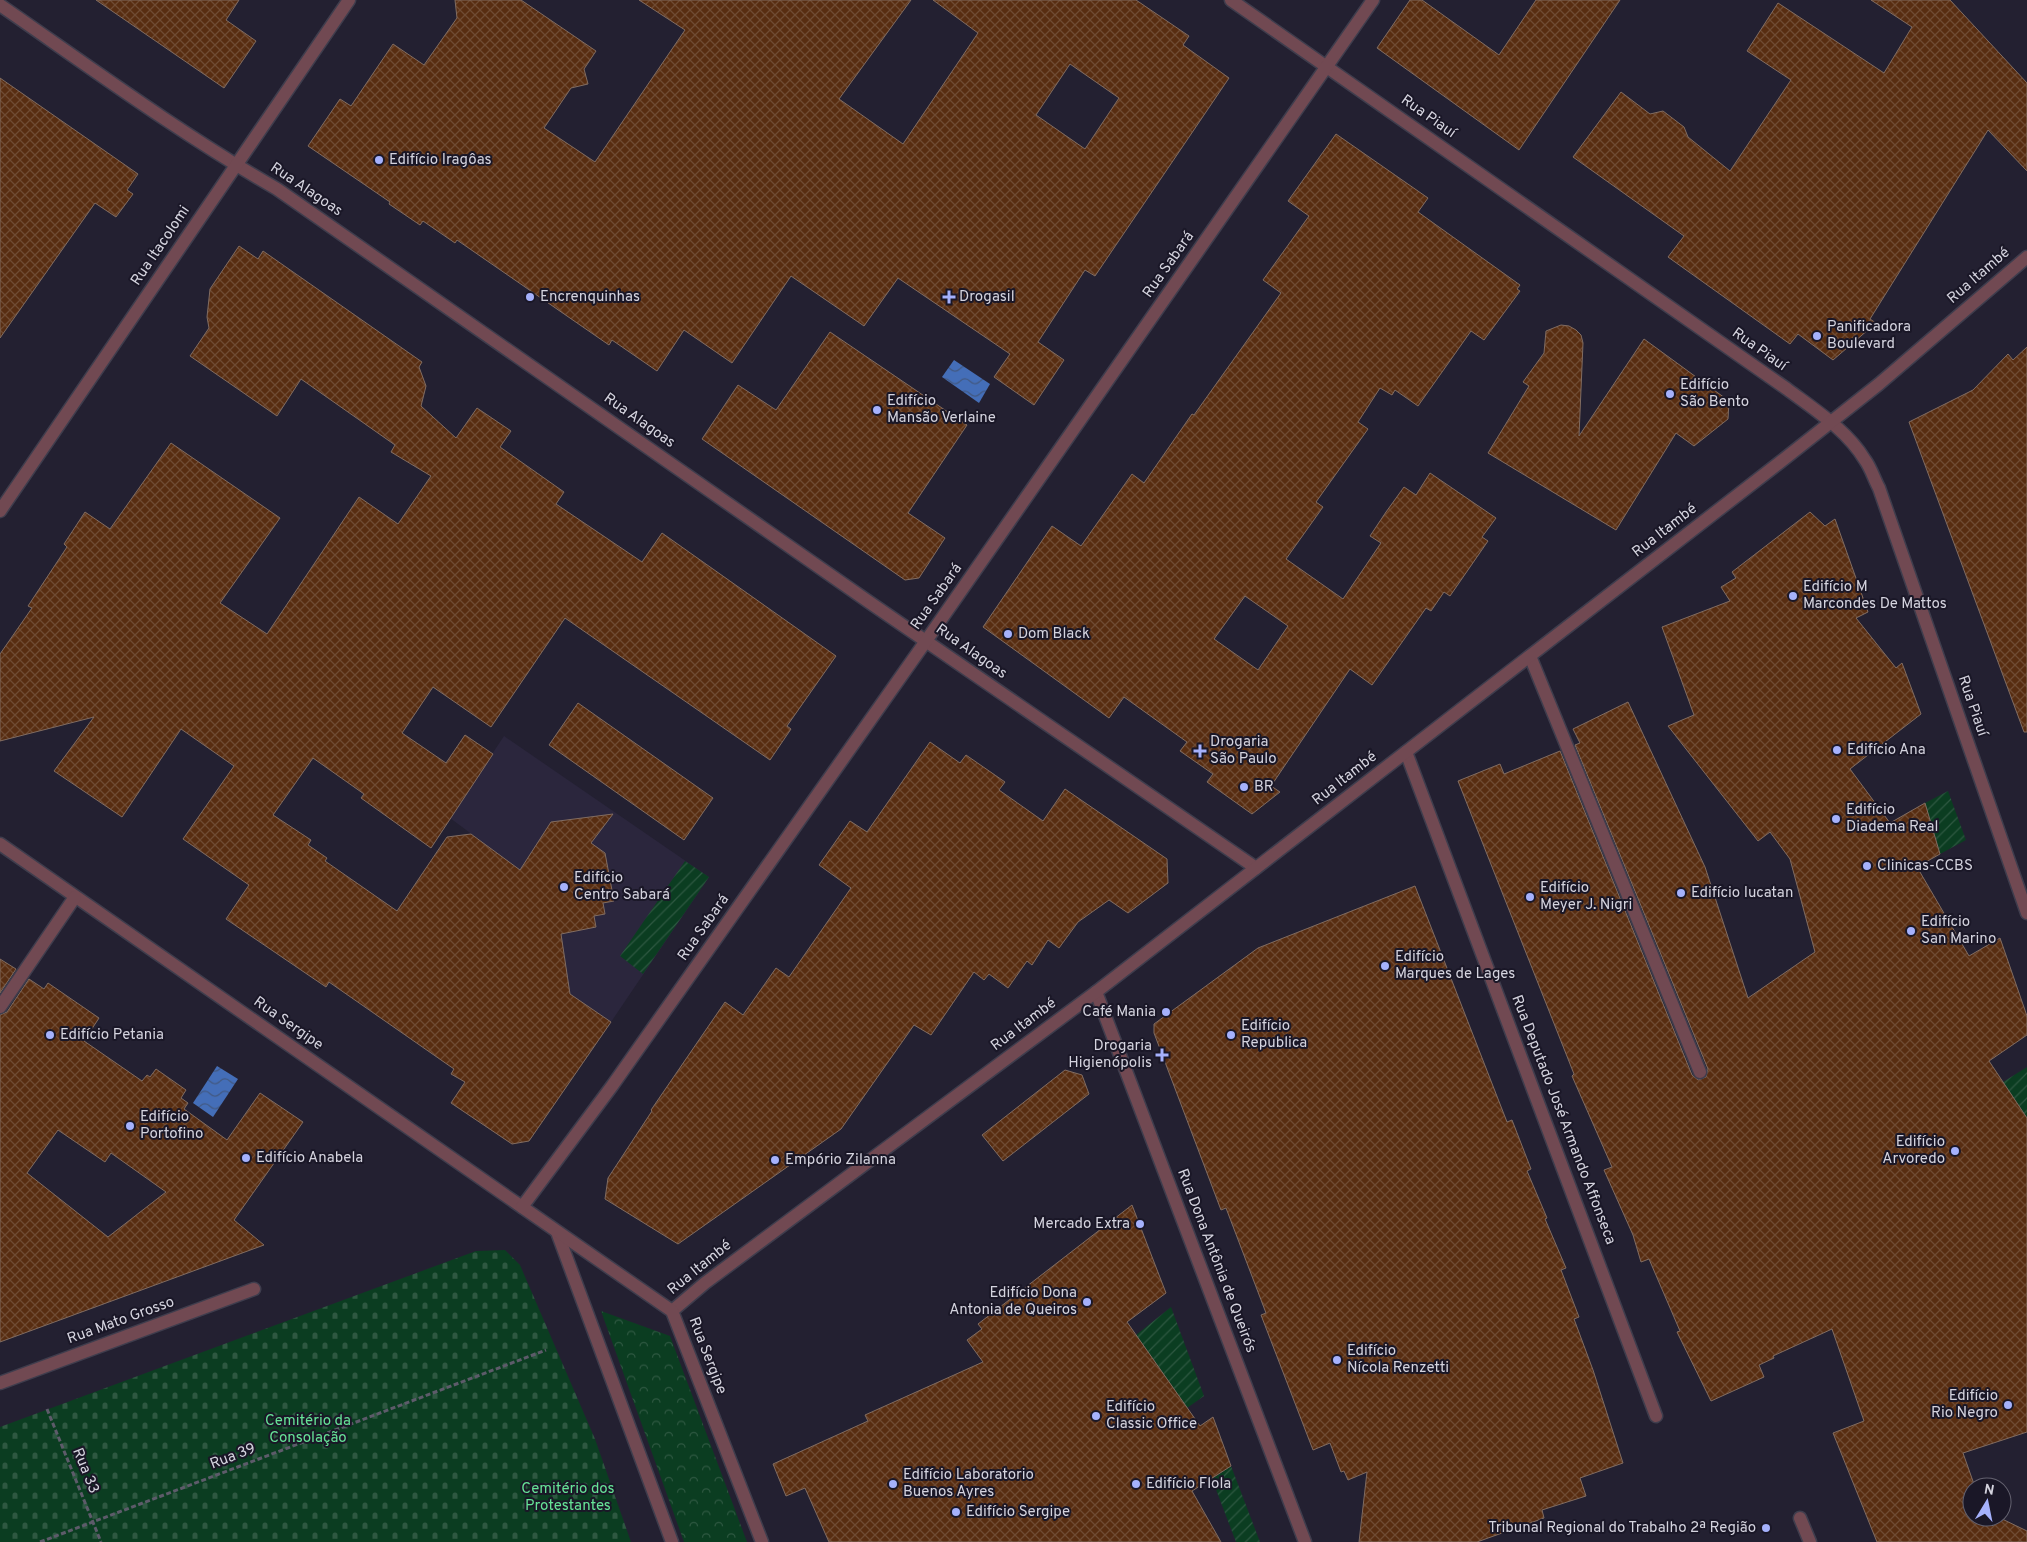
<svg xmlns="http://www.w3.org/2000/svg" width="2027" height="1542" font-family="Overpass,sans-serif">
	<defs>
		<pattern id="cemetery-stones" width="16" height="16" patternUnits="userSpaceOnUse" patternTransform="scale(1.25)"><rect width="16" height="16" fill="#0b3d21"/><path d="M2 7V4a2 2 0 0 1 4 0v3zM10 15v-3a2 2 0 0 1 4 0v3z" fill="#2e5841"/></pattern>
		<pattern id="park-crowns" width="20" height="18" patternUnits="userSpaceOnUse" patternTransform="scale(1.25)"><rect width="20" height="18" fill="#0b3d21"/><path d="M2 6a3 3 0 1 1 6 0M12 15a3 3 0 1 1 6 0" fill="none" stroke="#2e5841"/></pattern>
		<pattern id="garden-furrows" width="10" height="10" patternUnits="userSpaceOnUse" patternTransform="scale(1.25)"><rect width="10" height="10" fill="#0b3d21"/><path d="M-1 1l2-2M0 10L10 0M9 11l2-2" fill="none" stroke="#2e5841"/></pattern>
		<pattern id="water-waves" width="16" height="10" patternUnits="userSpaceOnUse" patternTransform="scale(1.25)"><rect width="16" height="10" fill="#446eb8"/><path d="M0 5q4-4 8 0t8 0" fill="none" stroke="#425983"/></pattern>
		<pattern id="building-cross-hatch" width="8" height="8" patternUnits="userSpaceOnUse" patternTransform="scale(1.25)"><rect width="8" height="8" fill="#582d11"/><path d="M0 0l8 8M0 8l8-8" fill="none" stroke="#6f4b33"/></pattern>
	</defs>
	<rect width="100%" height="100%" fill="#232031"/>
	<polygon fill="#2b263d" points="504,736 709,877 611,1022 438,905 481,841 450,818"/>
	<polygon fill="url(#cemetery-stones)" points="505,1250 520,1265 595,1439 631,1542 0,1542 0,1427 476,1251"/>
	<polygon fill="url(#park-crowns)" points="601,1311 670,1336 747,1542 684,1542"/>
	<g fill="url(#garden-furrows)">
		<polygon points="1948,791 1966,840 1940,854 1925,803"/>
		<polygon points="685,861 709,877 643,974 620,956"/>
		<polygon points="2027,1067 2027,1118 2003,1082"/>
		<polygon points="1171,1307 1204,1396 1187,1408 1136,1335"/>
		<polygon points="1231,1466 1260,1542 1236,1542 1212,1479"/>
	</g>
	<g fill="url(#water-waves)">
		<polygon points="954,360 990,384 979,403 942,377"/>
		<polygon points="217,1066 238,1079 213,1117 193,1103"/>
	</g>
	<g fill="url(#building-cross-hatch)" stroke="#816c61" fill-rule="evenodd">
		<polygon points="96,0 239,0 226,20 256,41 224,88"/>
		<path d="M455,0h66l75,51 -12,18 4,15 -17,4 -27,40 51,34 90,-132 -46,-30h272l-72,99 64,45 75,-111 -45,-33h203l53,36 -6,9 46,33 -134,198 -10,-6 -47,72 26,18 -30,45 -40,-28 16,-23 -112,-76 -34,48 -73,-50 -59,87 -48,-33 -27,41 -45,-31 -3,5 -152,-105 -2,3 -32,-22 -3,4 -31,-21 1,-2 -82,-56 32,-47 11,7 42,-62 31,21 33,-47zM1070,64l49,34 -34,51 -49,-34z"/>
		<polygon points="1410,0 1422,0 1499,55 1536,0 1620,0 1519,150 1377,48"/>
		<polygon points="1871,0 1950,0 2027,83 2027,171 1988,130 1870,319 1876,323 1833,360 1798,334 1790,344 1668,257 1684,236 1573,157 1621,92 1650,114 1663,111 1684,127 1688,137 1730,171 1791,80 1747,51 1778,3 1884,73 1912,27"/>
		<polygon points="0,78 138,174 127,190 133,194 116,217 95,203 0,338"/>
		<path d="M1336,134l92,64 -10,14 102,73 -3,4 3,2 -36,49 -13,-9 -53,75 -23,-16 -3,5 -12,-7 -22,34 10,7 -52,73 7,5 -37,52 57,40 38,-56 -11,-7 16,-24 18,-25 12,8 14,-22 66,45 -14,19 6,4 -38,55 -6,-4 -13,19 -5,-3 -54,77 -22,-16 -79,117 9,6 -28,22 -45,-32 6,-8 -33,-23 7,-9 -63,-45 -15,21 -126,-91 69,-101 29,20 51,-72 12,9 48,-69 2,1 87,-122 -18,-13 46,-64 -21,-15zM1245,596l43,30 -30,44 -44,-31z"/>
		<polygon points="239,246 258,259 263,251 422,362 419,367 426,386 421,406 456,438 477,408 511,431 500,447 564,492 556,504 642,562 662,533 836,656 787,726 791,729 770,760 565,618 491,727 433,687 402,733 446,763 465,735 493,754 431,848 361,798 364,794 313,758 273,815 311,840 308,845 327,858 325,861 397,911 447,837 471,834 520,870 551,822 613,814 591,843 605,853 614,901 603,903 605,914 594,916 596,927 561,934 570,994 611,1022 529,1141 512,1144 451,1103 465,1082 451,1074 454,1069 329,982 326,987 226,919 249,885 183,839 234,766 181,729 122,817 54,771 94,717 0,741 0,654 32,608 28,606 67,547 64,544 85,512 110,529 171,443 280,518 220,603 267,634 359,497 398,524 431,476 391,452 395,445 301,379 277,416 190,356 209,328 207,317 210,289"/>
		<polygon points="1561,325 1569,326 1576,330 1581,335 1583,343 1579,436 1644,339 1729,401 1728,419 1694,446 1676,433 1616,530 1488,453 1529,386 1523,382 1544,353 1546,331"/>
		<polygon points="830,332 967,425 908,513 945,538 919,578 905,580 702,439 738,385 776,410"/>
		<polygon points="2027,347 2027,732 2024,732 1909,422 1973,390 2008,354 2013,360"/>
		<polygon points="1810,512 1825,526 1835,519 1868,612 1856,618 1896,668 1902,663 1921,714 1850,769 1890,823 1925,803 1940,854 1917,867 1969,956 2000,938 2027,1016 2027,1035 1989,1061 2027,1118 2027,1432 1963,1453 1975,1487 1972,1487 1972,1517 1998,1517 2027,1531 2027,1542 1877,1542 1833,1433 1864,1421 1832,1329 1773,1356 1774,1358 1759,1365 1764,1377 1711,1401 1677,1332 1680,1331 1649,1259 1641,1262 1633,1235 1604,1170 1612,1167 1572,1076 1574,1074 1458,781 1500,764 1504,774 1560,751 1692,1075 1698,1080 1706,1077 1708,1069 1575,745 1580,743 1573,729 1628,702 1705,867 1748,998 1815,952 1790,859 1770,832 1758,841 1668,726 1694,715 1662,627 1730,601 1721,587 1736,578 1732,572"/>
		<polygon points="578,703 713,798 684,840 549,745"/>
		<polygon points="930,742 960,763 966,755 1005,782 999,790 1043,821 1065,789 1167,859 1168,883 1128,913 1109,900 1078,922 1059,948 1048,940 1032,965 1027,961 1008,988 989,974 984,980 974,972 931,1035 914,1025 841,1129 678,1244 605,1199 608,1178 652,1111 651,1110 725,1002 743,1015 776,968 789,977 851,888 819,865 850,821 867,832"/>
		<polygon points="1415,886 1507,1122 1512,1120 1531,1169 1527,1171 1547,1218 1545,1219 1566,1268 1561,1270 1579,1317 1574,1319 1593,1370 1623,1463 1580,1478 1586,1496 1542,1510 1544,1518 1477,1542 1359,1542 1367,1472 1348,1480 1344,1471 1341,1472 1330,1443 1313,1450 1261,1315 1266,1313 1226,1208 1221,1210 1154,1033 1154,1024 1258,948"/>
		<polygon points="0,959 16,969 0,993"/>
		<path d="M29,979l15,10 4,-6 51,35 -15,23 58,40 5,-6 3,2 6,-8 30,21 -5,8 7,5 -4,6 43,31 33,-47 43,29 -69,98 30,25 -264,97v-327l7,-3zM58,1130l47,32 6,-9 55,39 -58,45 -81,-64z"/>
		<polygon points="1065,1070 1082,1075 1089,1094 1003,1161 982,1135"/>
		<polygon points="1132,1205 1166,1293 1127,1322 1200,1426 1213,1417 1231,1466 1192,1491 1221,1542 829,1542 805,1488 786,1496 773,1464 868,1421 865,1415 983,1362 967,1340 982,1329 978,1324"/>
	</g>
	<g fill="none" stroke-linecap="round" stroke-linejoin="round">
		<defs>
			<g id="service">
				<polyline points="1530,656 1700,1072"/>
				<polyline points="1800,1518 1810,1542"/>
			</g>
			<g id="minor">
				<path d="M1231,0l556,389c28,21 60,41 78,71 6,8 9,19 14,28l148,425"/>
				<path d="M0,5c91,63 181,129 277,184l592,413 387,266"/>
				<polyline points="0,511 349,0"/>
				<polyline points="1406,752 1656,1416"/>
				<polyline points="0,844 522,1207"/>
				<polyline points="1096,992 1305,1542"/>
				<polyline points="0,1007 75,897"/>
				<polyline points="672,1311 705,1283 1096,992 1779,463 1879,384 2027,257"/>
				<polyline points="0,1383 254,1289"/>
			</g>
			<g id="tertiary">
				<polyline points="557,1232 672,1542"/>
				<polyline points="762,1542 672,1311 522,1207 612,1086 926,641 1373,0"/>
			</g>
		</defs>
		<use href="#service" stroke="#3f3d4d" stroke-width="15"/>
		<use href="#minor" stroke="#3f3d4d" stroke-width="15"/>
		<use href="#tertiary" stroke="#3f3d4d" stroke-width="15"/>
		<g stroke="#5d5b6a" stroke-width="3" stroke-dasharray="5 2.5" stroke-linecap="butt">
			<polyline points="47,1409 101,1542"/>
			<polyline points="40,1542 546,1350"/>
		</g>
		<use href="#service" stroke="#714952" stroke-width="12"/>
		<use href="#minor" stroke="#714952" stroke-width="12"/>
		<use href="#tertiary" stroke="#714952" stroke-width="12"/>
	</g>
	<g fill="#a5b1fc" stroke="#1a1727" stroke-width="2">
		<circle cx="379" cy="160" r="5"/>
		<circle cx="530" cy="297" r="5"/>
		<path d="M946.5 289.5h5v5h5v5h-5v5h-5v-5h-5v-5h5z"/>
		<circle cx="1817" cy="336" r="5"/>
		<circle cx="1670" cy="394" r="5"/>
		<circle cx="877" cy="410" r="5"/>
		<circle cx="1793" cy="596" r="5"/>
		<circle cx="1008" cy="634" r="5"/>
		<circle cx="1837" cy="750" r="5"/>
		<path d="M1197.5 743.5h5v5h5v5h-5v5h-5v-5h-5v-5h5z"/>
		<circle cx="1244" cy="787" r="5"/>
		<circle cx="1836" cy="819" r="5"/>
		<circle cx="1867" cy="866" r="5"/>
		<circle cx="564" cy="887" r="5"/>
		<circle cx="1681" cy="893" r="5"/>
		<circle cx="1530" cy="897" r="5"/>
		<circle cx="1911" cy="931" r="5"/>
		<circle cx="1385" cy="966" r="5"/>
		<circle cx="1166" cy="1012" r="5"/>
		<circle cx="50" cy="1035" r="5"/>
		<circle cx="1231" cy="1035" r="5"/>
		<path d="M1159.5 1047.5h5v5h5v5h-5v5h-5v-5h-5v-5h5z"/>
		<circle cx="130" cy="1126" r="5"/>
		<circle cx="1955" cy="1151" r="5"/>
		<circle cx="246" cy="1158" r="5"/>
		<circle cx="775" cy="1160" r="5"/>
		<circle cx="1140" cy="1224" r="5"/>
		<circle cx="1087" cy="1302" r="5"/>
		<circle cx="1337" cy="1360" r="5"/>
		<circle cx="2008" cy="1405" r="5"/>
		<circle cx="1096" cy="1416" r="5"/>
		<circle cx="893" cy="1484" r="5"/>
		<circle cx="1136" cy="1484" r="5"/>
		<circle cx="956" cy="1512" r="5"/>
		<circle cx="1766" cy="1528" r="5"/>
	</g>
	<g text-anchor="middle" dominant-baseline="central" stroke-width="4" stroke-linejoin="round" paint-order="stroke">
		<g font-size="15" fill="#d4d3de" stroke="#1a1727">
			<text transform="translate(1428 117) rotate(35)">Rua Piauí</text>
			<text transform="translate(306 190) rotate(34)">Rua Alagoas</text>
			<text transform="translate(161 246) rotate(-56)">Rua Itacolomi</text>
			<text transform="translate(1169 265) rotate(-55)">Rua Sabará</text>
			<text transform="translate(1979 276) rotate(-41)">Rua Itambé</text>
			<text transform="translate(1759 350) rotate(35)">Rua Piauí</text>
			<text transform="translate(639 421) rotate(35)">Rua Alagoas</text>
			<text transform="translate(1665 531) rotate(-38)">Rua Itambé</text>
			<text transform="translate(937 597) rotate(-55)">Rua Sabará</text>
			<text transform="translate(971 652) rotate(35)">Rua Alagoas</text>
			<text transform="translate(1972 706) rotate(71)">Rua Piauí</text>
			<text transform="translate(1345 779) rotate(-38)">Rua Itambé</text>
			<text transform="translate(704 928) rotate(-55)">Rua Sabará</text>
			<text transform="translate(288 1024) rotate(35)">Rua Sergipe</text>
			<text transform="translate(1024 1025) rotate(-37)">Rua Itambé</text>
			<text transform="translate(1563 1120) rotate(69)">Rua Deputado José Armando Affonseca</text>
			<text transform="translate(1216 1261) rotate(69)">Rua Dona Antônia de Queirós</text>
			<text transform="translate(700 1268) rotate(-39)">Rua Itambé</text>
			<text transform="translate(121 1321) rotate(-20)">Rua Mato Grosso</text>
			<text transform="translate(707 1356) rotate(69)">Rua Sergipe</text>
			<text transform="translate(233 1457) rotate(-21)">Rua 39</text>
			<text transform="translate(85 1471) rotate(68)">Rua 33</text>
		</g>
		<g font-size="15" fill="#d4d3de" stroke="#1a1727" text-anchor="start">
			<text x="389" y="160">Edifício Iragôas</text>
			<text x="540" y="297">Encrenquinhas</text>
			<text x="959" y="297">Drogasil</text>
			<text x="1827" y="327">Panificadora<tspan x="1827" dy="17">Boulevard</tspan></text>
			<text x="1680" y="385">Edifício<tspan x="1680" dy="17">São Bento</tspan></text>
			<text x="887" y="401">Edifício<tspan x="887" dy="17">Mansão Verlaine</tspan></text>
			<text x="1803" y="587">Edifício M<tspan x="1803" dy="17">Marcondes De Mattos</tspan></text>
			<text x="1018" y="634">Dom Black</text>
			<text x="1210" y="742">Drogaria<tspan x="1210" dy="17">São Paulo</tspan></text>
			<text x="1847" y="750">Edifício Ana</text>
			<text x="1254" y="787">BR</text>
			<text x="1846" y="810">Edifício<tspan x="1846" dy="17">Diadema Real</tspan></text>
			<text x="1877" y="866">Clinicas-CCBS</text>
			<text x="574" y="878">Edifício<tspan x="574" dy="17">Centro Sabará</tspan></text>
			<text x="1540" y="888">Edifício<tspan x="1540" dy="17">Meyer J. Nigri</tspan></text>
			<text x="1691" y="893">Edifício Iucatan</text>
			<text x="1921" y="922">Edifício<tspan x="1921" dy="17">San Marino</tspan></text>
			<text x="1395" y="957">Edifício<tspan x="1395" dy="17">Marques de Lages</tspan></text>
			<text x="1156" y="1012" text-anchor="end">Café Mania</text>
			<text x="1241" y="1026">Edifício<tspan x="1241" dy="17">Republica</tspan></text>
			<text x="60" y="1035">Edifício Petania</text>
			<text x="1152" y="1046" text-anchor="end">Drogaria<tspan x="1152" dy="17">Higienópolis</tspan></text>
			<text x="140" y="1117">Edifício<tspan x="140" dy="17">Portofino</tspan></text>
			<text x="1945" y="1142" text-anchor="end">Edifício<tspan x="1945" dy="17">Arvoredo</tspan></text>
			<text x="256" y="1158">Edifício Anabela</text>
			<text x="785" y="1160">Empório Zilanna</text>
			<text x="1130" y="1224" text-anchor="end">Mercado Extra</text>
			<text x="1077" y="1293" text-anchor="end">Edifício Dona<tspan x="1077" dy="17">Antonia de Queiros</tspan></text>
			<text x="1347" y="1351">Edifício<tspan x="1347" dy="17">Nícola Renzetti</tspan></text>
			<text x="1998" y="1396" text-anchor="end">Edifício<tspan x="1998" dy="17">Rio Negro</tspan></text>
			<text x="1106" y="1407">Edifício<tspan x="1106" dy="17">Classic Office</tspan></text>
			<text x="903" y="1475">Edifício Laboratorio<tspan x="903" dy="17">Buenos Ayres</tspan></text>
			<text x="1146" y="1484">Edifício Flola</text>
			<text x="966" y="1512">Edifício Sergipe</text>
			<text x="1756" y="1528" text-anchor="end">Tribunal Regional do Trabalho 2ª Região</text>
		</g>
		<g font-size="15" fill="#66e397" stroke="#1a1727">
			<text x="308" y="1421">Cemitério da<tspan x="308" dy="17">Consolação</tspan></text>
			<text x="568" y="1489">Cemitério dos<tspan x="568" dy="17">Protestantes</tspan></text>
		</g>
	</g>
	<g transform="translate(1987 1502) rotate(10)"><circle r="24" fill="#1a1727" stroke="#646270"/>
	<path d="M0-4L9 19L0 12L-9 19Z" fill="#a5b1fc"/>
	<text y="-8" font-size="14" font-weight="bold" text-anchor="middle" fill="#d4d3de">N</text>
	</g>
</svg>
